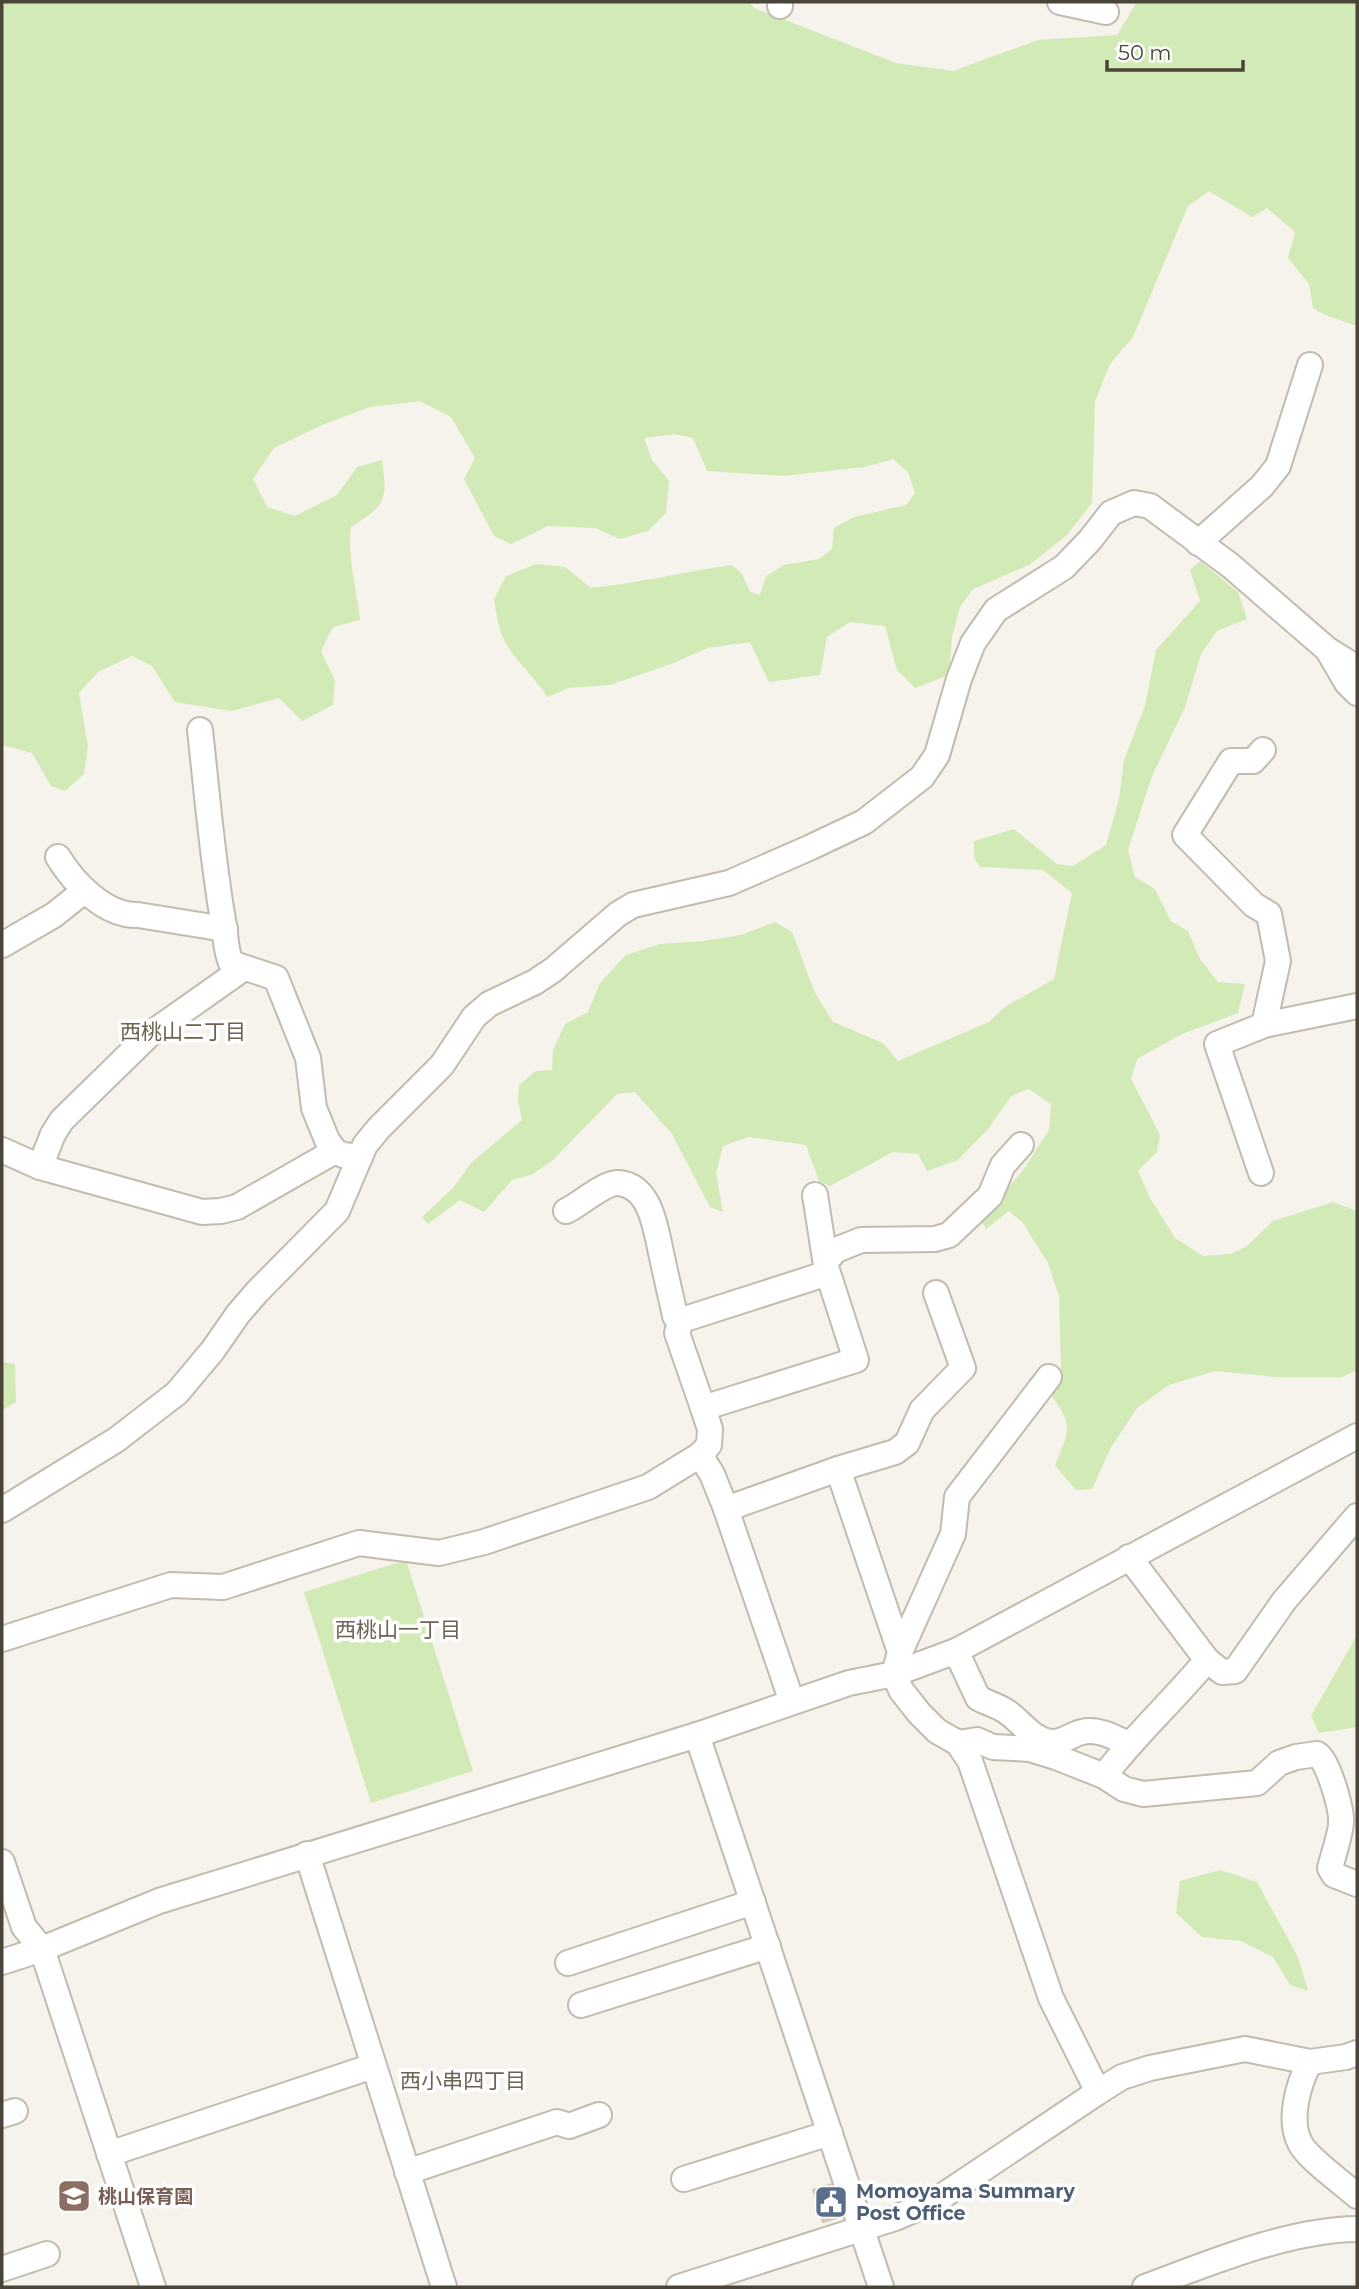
<svg xmlns="http://www.w3.org/2000/svg" width="1359" height="2289" font-family="Montserrat,'Noto Sans JP',sans-serif">
	<rect width="100%" height="100%" fill="#f6f3ec"/>
	<g fill="#d2eab5">
		<path d="M2,2h747l5,6 142,55 57,8 85,-31 79,-5 20,-33h220v324l-32,-11 -12,-7 -4,-24 -21,-26 7,-26 -28,-24 -15,9 -43,-26 -21,15 -55,131 -23,27 -15,37 -3,102 -25,32 -38,30 -56,24 -13,18 -8,30 -3,38 -34,13 -18,-18 -12,-44 -35,-4 -23,15 -7,38 -51,7 -19,-40 -42,6 -37,16 -61,21 -41,3 -22,9c-13,-21 -33,-37 -44,-59 -5,-12 -7,-27 -9,-39l12,-23 30,-12 29,3 26,21c48,-5 93,-16 141,-23l10,9 8,18 10,3 6,-19 18,-11 35,-6 13,-10 2,-21 20,-11 52,-12 9,-12 -7,-21 -15,-13 -28,8 -82,9 -76,-5 -14,-33 -19,-4 -30,4 8,22 17,21 -3,32 -18,18 -28,8 -25,-11 -47,-2 -37,18 -17,-8 -30,-57 11,-21 -24,-41 -31,-16 -50,6 -48,18 -48,23 -21,31 14,28 28,9 42,-21 20,-28 25,-7c6,42 3,45 -31,67 -4,31 6,62 9,93l-27,7 -12,24 14,30 -2,24 -31,16 -23,-23 -48,13 -56,-9 -23,-36 -20,-10 -34,16 -19,21 9,54 -4,27 -19,17 -14,-5 -19,-33 -30,-8z"/>
		<path d="M1200,561l38,31 9,27 -30,12 -16,23 -16,53 -33,69 -24,74 7,27 20,12 16,32 17,10 12,28 18,23 27,2 -7,29 -56,21 -45,25 -6,20 29,56 -3,17 -19,19 12,27 25,40 28,18 28,-2 16,-8 26,-25 60,-19 24,9v159l-15,7h-66l-61,-6 -46,14 -32,23 -27,41 -18,40 -16,1 -21,-24c13,-34 20,-39 -4,-71l10,-24 -2,-75 -11,-33 -25,-40 -14,-12 -23,18 -5,-9 43,-51 25,-39 2,-26 -22,-15 -18,7 -22,32 -31,32 -31,11 -9,-17 -25,-2 -63,34 -11,-5 -13,-36 -57,-8 -26,9 -7,27 7,39 -13,-5 -38,-73 -37,-42 -18,2 -65,67 -21,14 -19,5 -28,32 -24,-12 -32,24 -6,-7 31,-29 18,-25 51,-43 -4,-19 1,-16 17,-14 16,-1 1,-20 12,-26 23,-12 12,-29 26,-28 34,-11 44,-3 37,-6 34,-13 17,10 23,61 18,29 50,21 15,18 91,-39 16,-15 49,-28 18,-86 -29,-23 -63,-3 -6,-9v-17l40,-12 43,35 16,2 33,-21 13,-46 5,-39 21,-54 11,-56 44,-49 -10,-31z"/>
		<polygon points="2,1362 15,1364 16,1402 2,1410"/>
		<polygon points="406,1560 473,1771 371,1803 304,1592"/>
		<polygon points="1357,1635 1357,1727 1319,1733 1311,1716"/>
		<polygon points="1220,1870 1257,1882 1298,1957 1308,1991 1290,1985 1273,1957 1241,1941 1202,1937 1176,1913 1180,1881"/>
	</g>
	<polygon fill="#d8cfc1" stroke="#d3c7b4" stroke-width="2" points="839,2182 849,2214 823,2222 813,2190"/>
	<g fill="none" stroke-linecap="round" stroke-linejoin="round">
		<defs>
			<g id="minor">
				<polyline points="1060,2 1106,12"/>
				<polyline points="780,6 780,2"/>
				<polyline points="1198,543 1262,486 1278,466 1310,365"/>
				<polyline points="1330,654 1347,683 1357,693"/>
				<path d="M200,730c7,63 12,127 23,190 3,15 2,29 8,43l45,15 32,80 6,50 13,32 8,11 8,4 17,2"/>
				<polyline points="1263,750 1253,761 1231,761 1185,835 1254,905 1269,914 1278,961 1264,1025"/>
				<path d="M58,857c16,26 47,59 80,58l87,14"/>
				<polyline points="2,945 54,915 84,891"/>
				<polyline points="2,1150 40,1167 202,1212 221,1211 237,1207 335,1151"/>
				<polyline points="40,1167 53,1134 62,1120 149,1035 244,968"/>
				<polyline points="1261,1173 1217,1044 1264,1025 1357,1006"/>
				<polyline points="815,1195 827,1272"/>
				<path d="M566,1211c13,-6 39,-29 52,-28 34,2 38,49 44,74 4,20 9,39 13,59l5,8"/>
				<polyline points="826,1261 836,1250 861,1240 935,1239 949,1235 990,1196 1003,1165 1021,1145"/>
				<polygon points="828,1273 856,1360 703,1408 677,1333 680,1324 685,1319"/>
				<polyline points="703,1408 710,1429 709,1445 700,1455 712,1474 726,1509 792,1702"/>
				<polyline points="838,1469 900,1652 894,1674 901,1690 919,1713 937,1731 958,1743 970,1761 1051,1998 1098,2092"/>
				<polyline points="726,1509 838,1469 895,1452 907,1443 922,1410 963,1368 936,1293"/>
				<polyline points="2,1510 116,1440 177,1393 213,1350 238,1314 257,1292 337,1211 365,1145 379,1128 442,1065 474,1017 489,1004 535,982 553,970 618,914 633,905 729,883 809,848 864,822 922,777 937,755 959,679 973,643 996,610 1064,567 1090,540 1111,513 1134,503 1150,506 1231,566 1328,650 1357,668"/>
				<polyline points="2,1639 171,1585 223,1587 359,1543 439,1553 484,1542 648,1487 700,1455"/>
				<path d="M956,1651l22,47c9,5 21,8 29,14 15,10 25,28 44,30 12,1 21,-8 31,-10 16,-4 32,5 46,12"/>
				<polyline points="900,1652 953,1534 957,1497 1049,1377"/>
				<polyline points="1207,1660 1222,1672 1235,1671 1284,1601 1357,1516"/>
				<polyline points="697,1735 881,2287"/>
				<path d="M958,1743l19,-3 16,7 37,2 26,8 48,19 20,13 19,5 114,-11 22,-20 17,-6 21,-3c11,6 24,53 24,66 1,10 -8,36 -11,48l4,7 23,9"/>
				<path d="M1104,1776c31,-41 70,-76 103,-116l-78,-103"/>
				<polyline points="307,1854 444,2287"/>
				<polyline points="2,1862 24,1927 42,1949 153,2287"/>
				<polyline points="2,1962 42,1949 159,1901 697,1735 849,1683 894,1674 956,1651 1357,1436"/>
				<polyline points="568,1963 753,1902"/>
				<polyline points="581,2005 768,1946"/>
				<path d="M1310,2062c-12,22 -22,58 -10,81 6,14 44,41 57,53"/>
				<polyline points="2,2115 15,2111"/>
				<polyline points="109,2154 373,2066"/>
				<polyline points="407,2172 557,2122 569,2126 599,2115"/>
				<polyline points="684,2179 830,2133"/>
				<polyline points="2,2269 47,2254"/>
				<polyline points="679,2287 895,2218 935,2201 1098,2092 1122,2077 1150,2068 1245,2049 1310,2062 1346,2057 1357,2053"/>
				<path d="M1145,2287c65,-24 142,-57 212,-58"/>
			</g>
		</defs>
		<use href="#minor" stroke="#c2bbae" stroke-width="28"/>
		<use href="#minor" stroke="#fff" stroke-width="24"/>
	</g>
	<defs>
		<symbol id="school-square" viewBox="-11 -11 22 22"><rect x="-9" y="-9" width="18" height="18" rx="4" fill="#8d6e63" stroke="#fff"/><path d="M0-5L7-2L0 1L-7-2ZM-4 1L0 2.5L4 1V4Q0 6-4 4Z" fill="#fff"/></symbol>
		<symbol id="civic-square" viewBox="-11 -11 22 22"><rect x="-9" y="-9" width="18" height="18" rx="4" fill="#5c6f8a" stroke="#fff"/><path d="M-.6-6.5H3V-4.5H.6V-3L4-1V1h2V6H-6V1h2V-1L-.6-3ZM-1.2 2.5V6h2.4V2.5Z" fill="#fff"/></symbol>
	</defs>
	<g fill-rule="evenodd">
		<use href="#school-square" x="55" y="2177" width="38" height="38"/>
		<use href="#civic-square" x="812" y="2183" width="38" height="38"/>
	</g>
	<g text-anchor="middle" dominant-baseline="central" stroke-width="7" stroke-linejoin="round" paint-order="stroke">
		<g font-size="19" font-weight="bold" fill="#4e5e75" stroke="#fff" text-anchor="start">
			<text x="856" y="2191">Momoyama Summary<tspan x="856" dy="22">Post Office</tspan></text>
		</g>
		<g font-size="19" font-weight="bold" fill="#785e54" stroke="#fff" text-anchor="start">
			<text x="98" y="2196">桃山保育園</text>
		</g>
		<g font-size="21" fill="#6e6250" stroke="#fff">
			<text x="183" y="1031">西桃山二丁目</text>
			<text x="398" y="1629">西桃山一丁目</text>
			<text x="463" y="2080">西小串四丁目</text>
		</g>
	</g>
	<rect width="1359" height="2289" fill="none" stroke="#4b4439" stroke-width="7"/>
	<path d="M1107 60v10h136v-10" fill="none" stroke="#4b4439" stroke-width="3.5"/>
	<text x="1118" y="60" font-size="21" fill="#4b4439" stroke="#ffffff" stroke-width="5" paint-order="stroke">50 m</text>
</svg>
